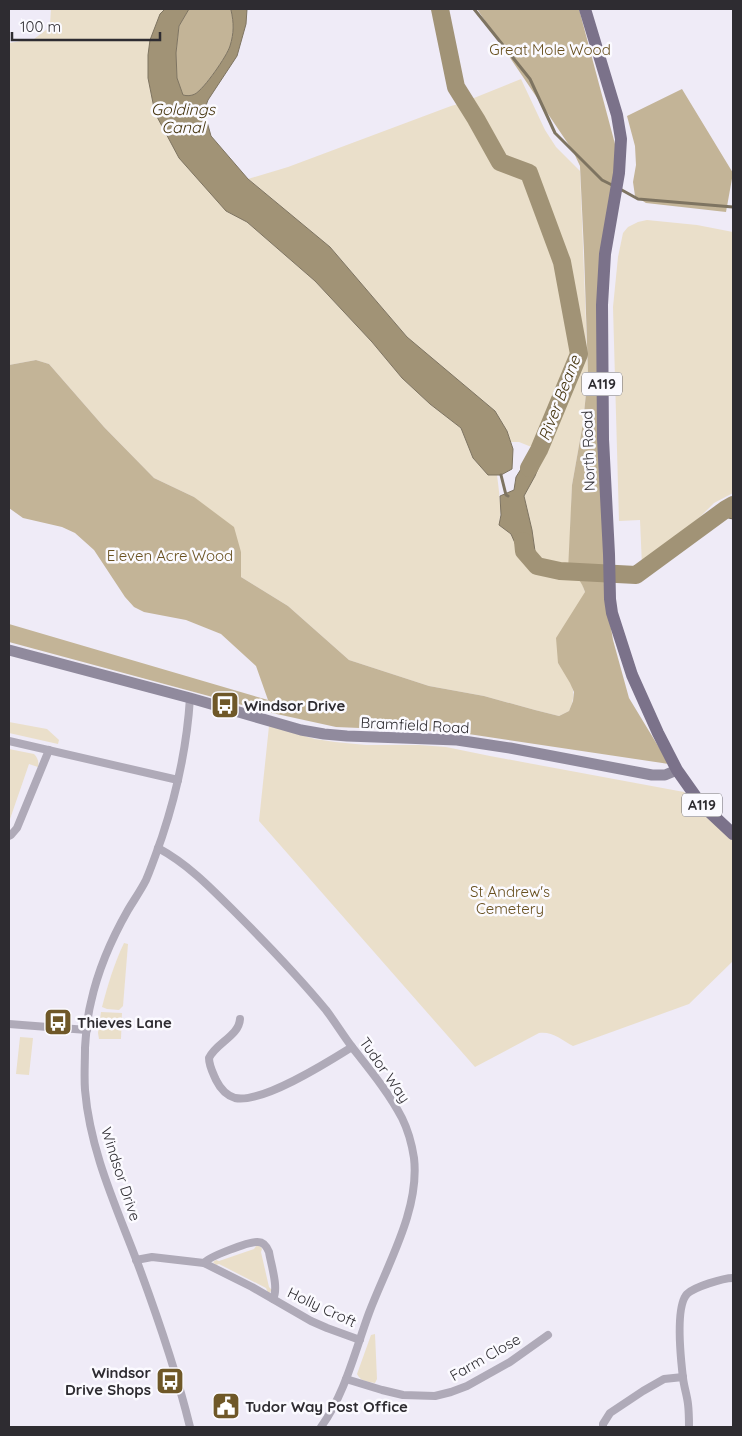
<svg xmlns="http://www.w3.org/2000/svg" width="742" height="1436" font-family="Quicksand,sans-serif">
	<rect width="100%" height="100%" fill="#efebf7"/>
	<g fill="#eadfca">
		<path d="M51,9h114l-5,5 66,197 21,11 68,59 57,61 30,36 28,26 31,24 12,30 15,17h9c2,17 5,33 2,50l12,9 11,25 16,13 10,2 28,1 6,8 3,9 -27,71c12,18 21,26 11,48l-10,5 -24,-6 -51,-14 -55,-10 -80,-26 -61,-54 -47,-29v-25l-47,-55 -40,-19 -50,-51 -55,-63 -13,-4 -27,5v-322l25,-4 12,-9 4,-5z"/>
		<polygon points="521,79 545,130 556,147 580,171 588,374 583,423 572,485 569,567 550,563 536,558 532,530 524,496 535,476 561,405 580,363 581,351 580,329 564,253 539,183 534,173 529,168 509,162 503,159 497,151 469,100"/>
		<polygon points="462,103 491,160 497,165 524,177 529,186 553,246 572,337 572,355 569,367 536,445 534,448 519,442 511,442 507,431 495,411 407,337 330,247 248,179 288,167 451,106"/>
		<polygon points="647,220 697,225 733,232 733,493 714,503 701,516 651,560 642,566 640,520 619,521 613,307 618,257 623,233 628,227 638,222"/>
		<polygon points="9,722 47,729 59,740 58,744 9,733"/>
		<path d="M269,726l46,13 20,3 31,3h53l27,2 44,9 194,36 49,49v120l-44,43 -116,42c-11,-6 -21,-15 -34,-13l-64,34 -216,-246z"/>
		<path d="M9,749l25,5c4,4 5,8 4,13l-9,-3 -20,58z"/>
		<path d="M124,943l4,1 -5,62 -4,4 -12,-1 -5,-2c6,-23 12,-43 22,-64z"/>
		<polygon points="101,1012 122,1013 121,1039 99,1039 98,1033"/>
		<polygon points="20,1037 33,1038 29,1075 16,1074"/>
		<polygon points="257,1245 261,1247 262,1249 261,1252 269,1287 272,1290 269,1293 268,1293 266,1288 219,1264 216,1265 213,1262 216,1260 219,1261 254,1249"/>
		<path d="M375,1334l2,45 -2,4c-7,-1 -15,-2 -18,-9l14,-39z"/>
	</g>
	<g fill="#c3b497">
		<path d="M189,9h41l1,1c3,12 3,23 -1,36 -3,10 -26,43 -35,48 -4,2 -8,2 -12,1l-6,-17 -1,-25 3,-27z"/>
		<path d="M477,9h102l36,135 2,22 -16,88 3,333 9,53 16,58 40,66 -214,-32 -119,-5 -64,-14 -263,-71v-18l259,76 -12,-34 -35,-32 -35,-14 -42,-8 -10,-5 -9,-10 -31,-47 -19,-17 -13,-6 -39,-9 -14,-10v-143l27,-5 13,4 55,63 50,51 40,19 40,30 7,25v25l47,29 61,54 80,26 55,10 51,14 24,6 10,-5 4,-10 1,-9 -4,-9 -12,-20 -2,-25 29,-46c-3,-10 -8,-16 -17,-21l4,-86 11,-62 5,-49 -4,-122 -4,-86 -7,-15z"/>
		<polygon points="682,89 733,173 726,212 646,203 635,196 633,182 636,165 635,146 627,116"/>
	</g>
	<g fill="#a19376" stroke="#7e7461">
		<path d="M165,9h24l-10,17 -3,27 1,25 6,17c4,1 8,1 12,-1 9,-5 32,-38 35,-48 4,-13 4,-23 1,-36l-1,-1h17l-1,15 -9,32 -29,44 -4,11 7,25 37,43 82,68 77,90 88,74 12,20 6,18 -1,20 -11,6h-13l-15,-17 -12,-30 -31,-24 -28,-26 -30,-36 -57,-61 -68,-59 -21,-11 -47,-53 -24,-45 -7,-35v-23l2,-15 10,-26z"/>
		<polygon points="547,447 535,476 524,496 532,530 536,558 529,564 522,559 511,534 499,525 501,515 500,496 514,490 516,477 534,448"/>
		<polygon points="733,499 733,519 724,517 721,505"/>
	</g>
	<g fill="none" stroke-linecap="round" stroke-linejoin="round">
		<g stroke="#7e7461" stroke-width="3">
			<polyline points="474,9 530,79 555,133 602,180 614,186"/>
			<polyline points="620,189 638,199 733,207"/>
			<polyline points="501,475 506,495 508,496"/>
		</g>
		<g stroke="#a19376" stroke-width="18">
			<polyline points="440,9 456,87 476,119 500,162 529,173 562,262 579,354 539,450 529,468"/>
			<polyline points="523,541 524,551 537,566 560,571 636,575 726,509 733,505"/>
		</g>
		<g stroke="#afaab8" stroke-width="8">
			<polyline points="9,741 178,780"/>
			<polyline points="9,836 11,835 17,828 49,750"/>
			<path d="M158,848c30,16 54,41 78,65 31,31 62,63 90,97 9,12 17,25 26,37 18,23 37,46 50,71 6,12 10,27 12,40 6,52 -27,107 -45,155 -14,38 -24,81 -48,114"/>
			<path d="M240,1019c-1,17 -24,24 -31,39 0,8 4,15 7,22 4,8 9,15 19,18 27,6 93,-36 117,-51"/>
			<polyline points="9,1024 87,1030"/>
			<polyline points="136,1260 152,1257 204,1263 252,1287 311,1321 327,1328 360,1340"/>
			<path d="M204,1263c4,-6 46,-22 54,-21 6,0 9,5 11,10 2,13 10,36 4,47"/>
			<polyline points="346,1379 382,1390 403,1395 435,1396 451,1392 467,1386 510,1362 548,1335"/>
			<path d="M190,1427c-14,-57 -33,-112 -54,-168 -21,-55 -46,-109 -51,-169 -1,-14 0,-28 0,-42 1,-15 2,-31 6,-46 7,-32 21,-64 37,-92 6,-10 13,-20 18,-30 6,-14 11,-29 16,-43 15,-45 25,-92 28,-139"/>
			<polyline points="603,1427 603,1424 610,1413 643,1391 664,1379 683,1377"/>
			<path d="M689,1427c0,-7 0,-15 -1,-23 -1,-9 -4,-17 -5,-26 -2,-17 -8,-71 4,-84 7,-7 36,-16 46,-16"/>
		</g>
		<polyline stroke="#908a9d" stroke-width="11" points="9,650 190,698 301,730 324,734 347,736 457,740 510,748 652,775 665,775 677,770"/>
		<polyline stroke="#7b728a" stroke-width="12" points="585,9 617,115 621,139 619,173 605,254 602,305 603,439 609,554 610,599 612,613 632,675 658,733 677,770 701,804 733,834"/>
	</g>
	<defs>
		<symbol id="bus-square" viewBox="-11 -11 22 22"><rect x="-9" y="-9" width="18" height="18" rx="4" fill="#6f5828" stroke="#fbfaff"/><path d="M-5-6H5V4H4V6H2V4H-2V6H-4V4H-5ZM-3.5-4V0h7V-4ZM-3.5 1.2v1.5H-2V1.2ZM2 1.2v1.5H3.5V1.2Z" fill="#fff"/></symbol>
		<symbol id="civic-square" viewBox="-11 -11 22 22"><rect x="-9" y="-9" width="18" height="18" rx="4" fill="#6f5828" stroke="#fbfaff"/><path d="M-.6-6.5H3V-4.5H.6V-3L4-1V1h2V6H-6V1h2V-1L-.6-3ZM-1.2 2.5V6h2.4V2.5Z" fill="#fff"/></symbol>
	</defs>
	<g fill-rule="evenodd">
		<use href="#bus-square" x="209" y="689" width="32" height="32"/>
		<use href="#bus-square" x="42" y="1006" width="32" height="32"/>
		<use href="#bus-square" x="154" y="1365" width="32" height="32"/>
		<use href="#civic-square" x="210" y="1390" width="32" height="32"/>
	</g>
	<g text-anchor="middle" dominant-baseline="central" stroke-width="5" stroke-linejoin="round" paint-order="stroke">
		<g fill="#fbfaff" stroke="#6c6a6f" stroke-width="1">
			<rect x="582" y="372.5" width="40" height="23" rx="4"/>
			<rect x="682" y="793.5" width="40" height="23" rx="4"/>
		</g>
		<g font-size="14" font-weight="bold" fill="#2e2c31">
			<text x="602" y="384">A119</text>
			<text x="702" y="805">A119</text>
		</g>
		<g font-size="15" fill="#68501f" stroke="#fbfaff">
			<text x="550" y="49">Great Mole Wood</text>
			<text x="170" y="555">Eleven Acre Wood</text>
			<text x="510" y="891">St Andrew's<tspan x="510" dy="17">Cemetery</tspan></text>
		</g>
		<g font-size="15" fill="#2e2c31" stroke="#fbfaff">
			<text transform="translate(588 451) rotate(-92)">North Road</text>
			<text transform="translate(415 725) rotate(3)">Bramfield Road</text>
			<text transform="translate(385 1070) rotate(55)">Tudor Way</text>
			<text transform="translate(121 1174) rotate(72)">Windsor Drive</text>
			<text transform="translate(322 1307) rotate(25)">Holly Croft</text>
			<text transform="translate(485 1357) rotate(-30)">Farm Close</text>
		</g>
		<g font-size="15" font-weight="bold" fill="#2e2c31" stroke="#fbfaff" text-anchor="start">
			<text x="244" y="705">Windsor Drive</text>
			<text x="77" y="1022">Thieves Lane</text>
			<text x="151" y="1372" text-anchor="end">Windsor<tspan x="151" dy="17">Drive Shops</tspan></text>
			<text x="245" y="1406">Tudor Way Post Office</text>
		</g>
		<g font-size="16" font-style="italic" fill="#473610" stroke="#fbfaff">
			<text x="183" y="109">Goldings<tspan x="183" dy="18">Canal</tspan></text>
			<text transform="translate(559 398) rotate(-69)">River Beane</text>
		</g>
	</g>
	<rect width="742" height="1436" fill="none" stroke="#2e2c31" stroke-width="20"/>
	<path d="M12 32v8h148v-8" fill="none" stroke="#2e2c31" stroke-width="2.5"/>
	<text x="20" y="32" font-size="15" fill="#2e2c31" stroke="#fbfaff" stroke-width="4" paint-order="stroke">100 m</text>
</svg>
